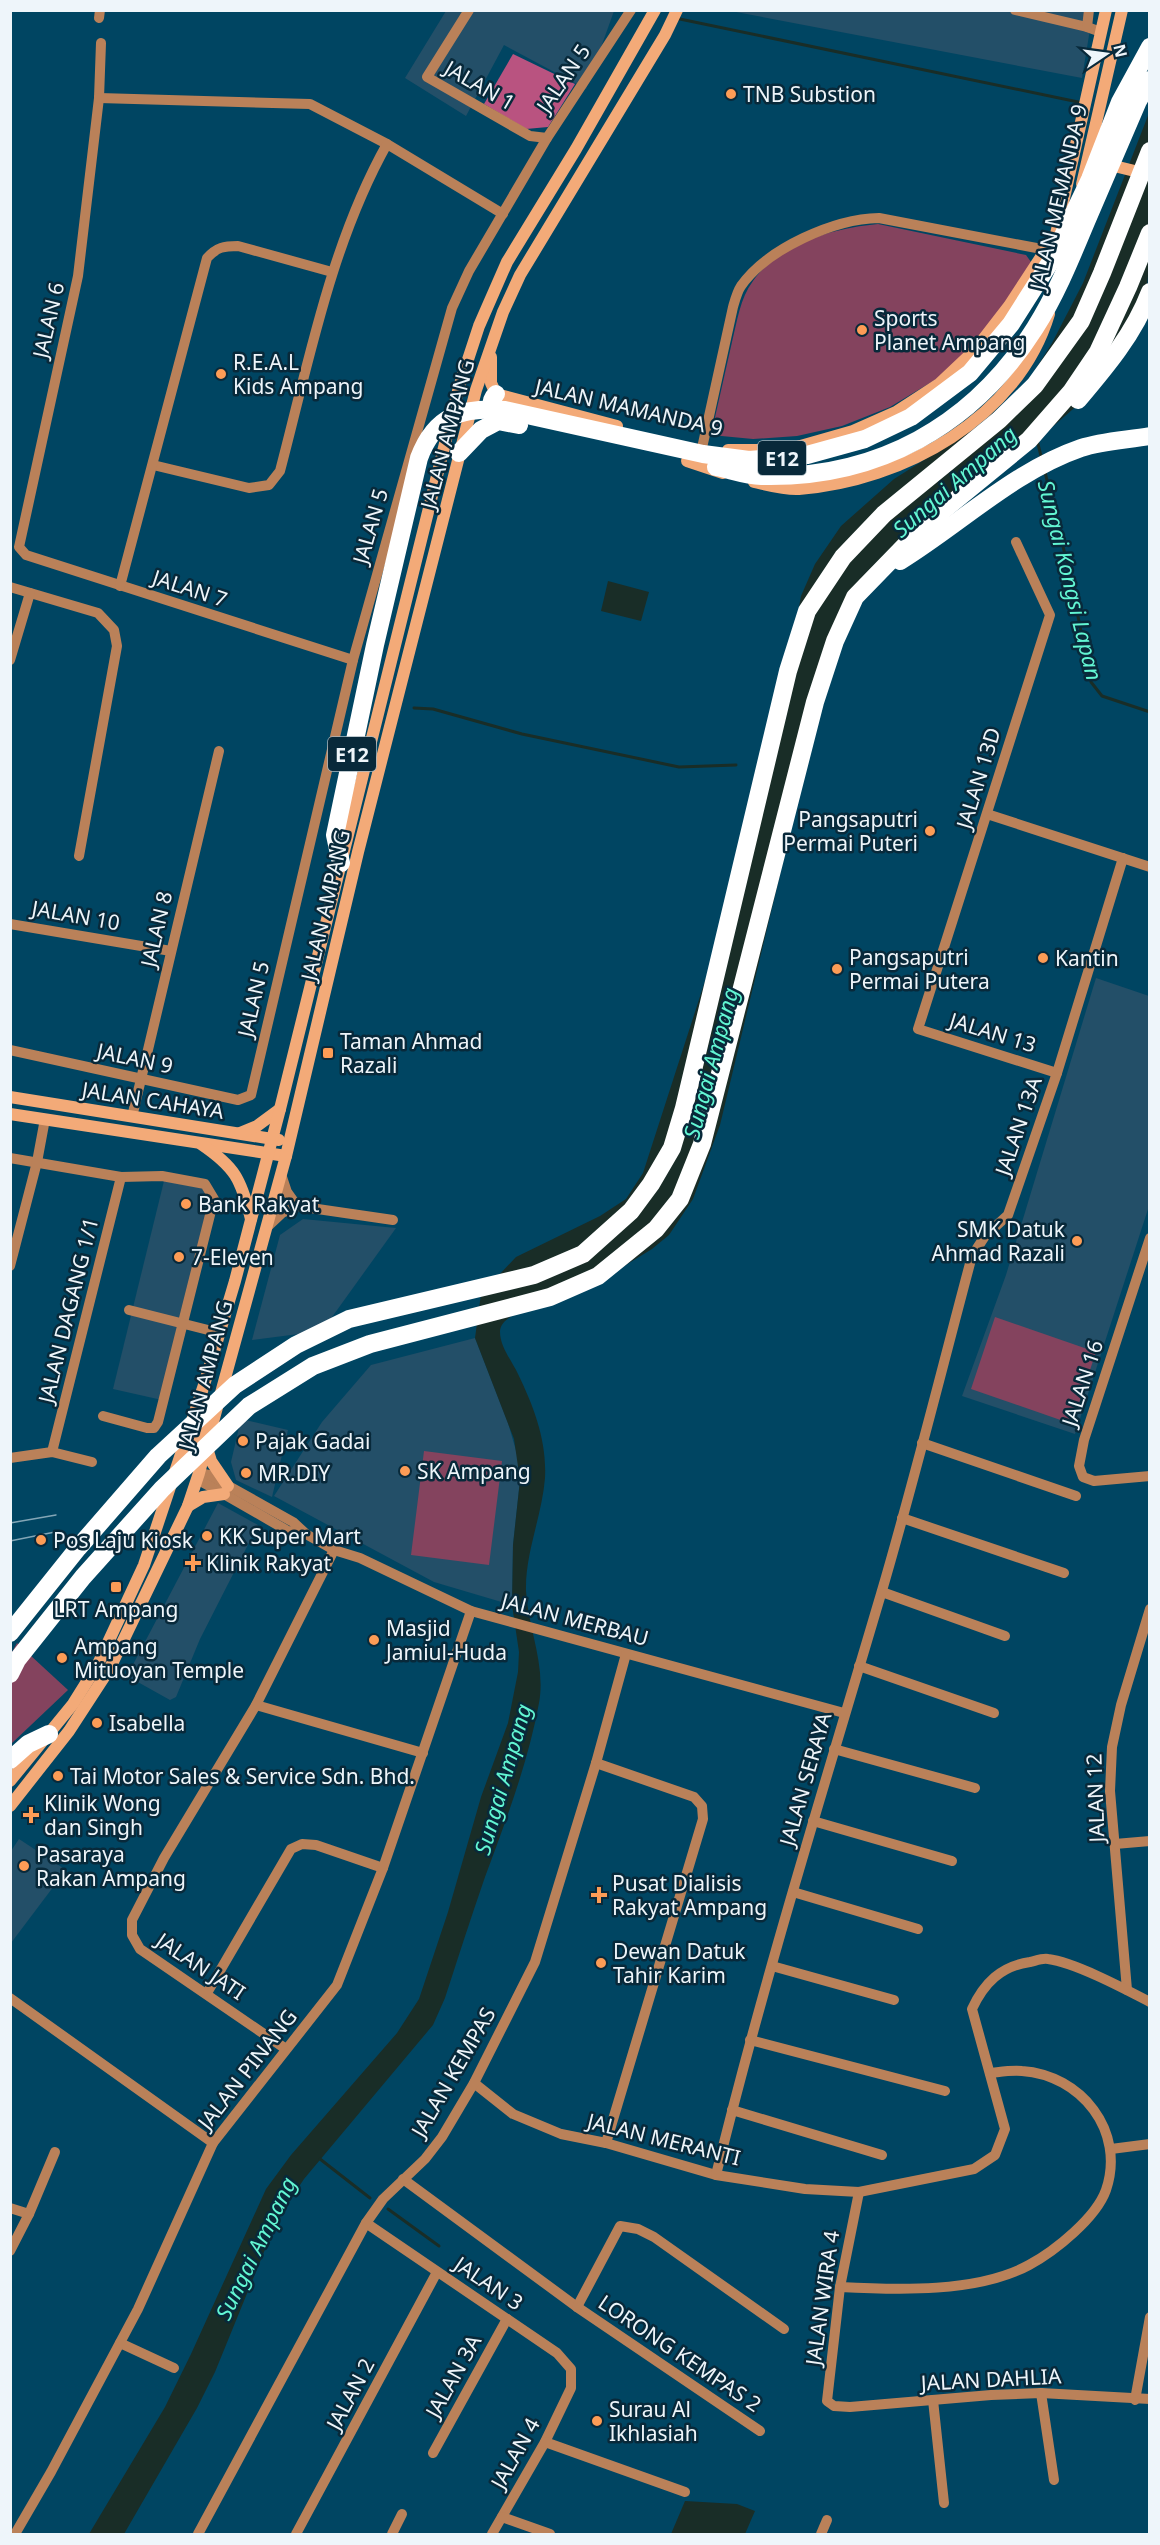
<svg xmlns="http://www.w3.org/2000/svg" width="1160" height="2545" font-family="'Noto Sans',sans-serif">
	<rect width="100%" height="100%" fill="#004562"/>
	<g fill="#234f68">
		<polygon points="446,11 614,11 586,89 504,45 466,116 405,78"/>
		<polygon points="731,11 1093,11 1082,78"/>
		<polygon points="1096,978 1149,996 1149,1206 1075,1434 962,1396 1006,1275"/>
		<polygon points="164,1181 202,1188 210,1199 162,1400 113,1389"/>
		<polygon points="303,1219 396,1228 322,1331 252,1340 280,1235"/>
		<polygon points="475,1338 508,1423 519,1461 520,1480 513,1545 512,1605 434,1582 274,1496 322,1422 371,1365"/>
		<polygon points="241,1419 288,1430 272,1497 236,1480 231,1462"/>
		<polygon points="218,1503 258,1525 200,1639 176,1697 170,1700 127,1676"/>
		<polygon points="19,1839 66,1870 11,1943 11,1851"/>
	</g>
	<g fill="#84435e">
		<path d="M878,224l148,31 5,7 -30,52 -53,58 -58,35 -48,19 -45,10 -44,3 -42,-4c7,-31 14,-62 21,-93 5,-20 8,-44 21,-61 27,-38 81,-53 125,-57z"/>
		<polygon points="995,1317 1096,1352 1072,1424 971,1389"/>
		<polygon points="424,1451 502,1461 489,1565 411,1555"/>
		<polygon points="17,1643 68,1690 11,1744 11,1654"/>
	</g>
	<polygon fill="#b95380" points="513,54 575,84 548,127 526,129 484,104"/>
	<g fill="#192d27">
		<path d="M1149,113v153l-3,29 -66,108 -224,194 -31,90 -105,438 -27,74 -24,36 -17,14 -36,22 -103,44c-6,4 -13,9 -13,17 0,15 12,29 18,42 16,33 29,67 27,104 -3,38 -20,75 -19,113 2,38 20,73 13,112 -11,60 -33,117 -54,174 -14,40 -27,81 -40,121l-12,27 -129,154 -27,41 -62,152 -18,36 -73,126h-35l76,-127 26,-53 75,-165 25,-34 106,-122 22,-34 29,-87 33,-115 27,-74 10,-51 1,-20 -7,-47 1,-60 7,-65 -6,-41 -39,-101 6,-44 35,-37 84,-41 26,-17 17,-26 122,-378 36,-199 14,-32 26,-38 53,-47 84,-53 49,-43 25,-40 31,-60z"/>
		<polygon points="608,581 649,592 641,621 601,611"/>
		<polygon points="685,2501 737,2504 755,2511 745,2534 671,2534"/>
	</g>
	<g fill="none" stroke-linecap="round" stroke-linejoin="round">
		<g stroke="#192d27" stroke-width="3">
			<polyline points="675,18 1083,103"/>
			<polyline points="1037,440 1042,460"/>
			<polyline points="1045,472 1069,571 1091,682 1102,696 1150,712"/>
			<polyline points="414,708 433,709 522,734 679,767 736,765"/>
			<polyline points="320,2159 370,2198"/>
			<polyline points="388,2209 439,2246"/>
		</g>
		<g stroke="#ba8159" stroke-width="10">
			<polyline points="469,10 427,77 530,136 547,138"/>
			<polyline points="1015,10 1087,27 1101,32"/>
			<polyline points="99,18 100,10"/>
			<polyline points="1087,27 1089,10"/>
			<polyline points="101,43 99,98 78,276 19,547 26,555 353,660"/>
			<polyline points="99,98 310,104 387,144 503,214"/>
			<path d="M702,448l31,-141c2,-7 4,-15 8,-21 27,-38 93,-67 138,-68l168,32"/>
			<path d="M153,465l96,23 20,-3 11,-14c29,-110 51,-227 107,-327"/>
			<polyline points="1016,542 1050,615 918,1029 1057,1073"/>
			<path d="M120,586l87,-328c10,-11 17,-12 31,-12l94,26"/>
			<polyline points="10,587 98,613 114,630 117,646 79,856"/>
			<polyline points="10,660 30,593"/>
			<polyline points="987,814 1150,867"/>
			<polyline points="10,924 171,951"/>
			<polyline points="10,1050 238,1100 251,1095 353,660 452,308 469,271 547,138 631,10"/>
			<polyline points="132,1117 219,751"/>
			<polyline points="10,1158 121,1177 162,1176 205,1184 214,1199 158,1422 154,1428 147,1428 103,1416"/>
			<polyline points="281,1174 287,1192 297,1206 393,1220"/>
			<polyline points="266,1228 282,1213 297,1206"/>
			<polyline points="1150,1238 1084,1440 1079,1466 1083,1477 1094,1481 1150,1476"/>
			<polyline points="10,1266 37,1162 45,1119"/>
			<polyline points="129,1310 220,1333"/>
			<polyline points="922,1443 1076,1496"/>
			<polyline points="52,1452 121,1177"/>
			<polyline points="10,1458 52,1452 92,1462"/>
			<polyline points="199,1473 209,1475 293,1522 306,1534 334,1550 360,1558 471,1611 844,1713"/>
			<polyline points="199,1473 204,1483 224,1494 288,1531 305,1534"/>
			<polyline points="902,1518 1064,1573"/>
			<polyline points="882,1592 1005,1636"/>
			<polyline points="859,1666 994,1713"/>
			<polyline points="256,1705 423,1753"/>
			<polyline points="834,1749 975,1788"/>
			<polyline points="596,1763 694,1797 702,1806 703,1819 606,2143"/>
			<polyline points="813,1821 952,1861"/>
			<polyline points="1115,1844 1150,1841"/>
			<polyline points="793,1892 918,1929"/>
			<polyline points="772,1966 894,2000"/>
			<polyline points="1127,1990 1110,1791 1112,1747 1121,1705 1150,1609"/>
			<polyline points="207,1993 291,1849 302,1844 316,1845 383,1868"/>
			<polyline points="10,1998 213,2143"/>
			<polyline points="750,2040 945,2091"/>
			<polyline points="286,2049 140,1949 132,1935 132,1920 164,1858 256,1705 334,1550"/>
			<path d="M474,2083l39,31 48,20 45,9 110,32 89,14 54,3 115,-23 21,-14 10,-26 -33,-120c12,-26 29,-43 58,-47 5,-1 12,-4 18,-3 26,3 77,30 102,43"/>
			<polyline points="732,2110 882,2155"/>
			<polyline points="1111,2149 1150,2144"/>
			<path d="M716,2175c48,-196 108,-388 165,-581 33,-112 61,-226 91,-338l13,-20 23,-21 49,-142 66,-215"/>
			<polyline points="403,2179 577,2307 760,2431"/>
			<polyline points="859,2192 840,2287 827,2401 834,2406 850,2407 991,2395 1041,2393 1150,2399"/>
			<polyline points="10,2208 29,2214"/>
			<polyline points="366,2223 557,2353 571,2369 571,2388 545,2442 492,2534"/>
			<polyline points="10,2251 29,2214 55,2152"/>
			<path d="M840,2287c57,3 138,6 189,-22 26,-14 67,-47 77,-75 20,-59 -25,-115 -84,-119 -11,-1 -22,1 -32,2"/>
			<polyline points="577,2307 620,2226 638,2229 654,2237 784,2329"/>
			<polyline points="120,2343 174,2368"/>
			<polyline points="1041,2393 1054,2480"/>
			<polyline points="933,2400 944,2503"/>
			<polyline points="1135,2400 1150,2317"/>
			<polyline points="545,2442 685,2492"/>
			<polyline points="433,2453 507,2319"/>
			<polyline points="502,2517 550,2534"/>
			<polyline points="15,2534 51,2472 138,2309 213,2143 337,1985 383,1868 471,1611"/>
			<polyline points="198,2534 366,2223 383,2199 425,2159 442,2137 474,2083 535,1962 596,1763 626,1654"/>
			<polyline points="296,2534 437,2272"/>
			<polyline points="392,2534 402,2514"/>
			<polyline points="821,2534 827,2520"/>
		</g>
		<g stroke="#f3aa78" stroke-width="12">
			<polyline points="1106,164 1147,174"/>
			<polyline points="1082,184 1122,10"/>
			<polyline points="491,357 491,383 496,394 617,426"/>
			<polyline points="728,450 773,450 797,447 853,431 896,412 939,384 975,350 1009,306 1056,234 1106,10"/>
			<polyline points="687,461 723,473"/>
			<path d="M754,482c14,3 31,8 45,7 104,-8 219,-71 250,-175"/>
			<polyline points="10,1097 279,1140"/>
			<polyline points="10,1114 286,1156"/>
			<polyline points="240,1133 257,1126 280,1109"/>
			<path d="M201,1144c34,23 40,35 50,75"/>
			<polyline points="207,1448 211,1461 228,1486"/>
			<polyline points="193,1459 205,1412"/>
			<polyline points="188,1506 203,1497 224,1494"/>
			<polyline points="10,1781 73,1704 98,1664 144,1565 204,1385 235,1281 280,1109 459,387 479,326 507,262 576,149 655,10"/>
			<polyline points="10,1806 69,1731 110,1668 188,1506 199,1473 286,1156 358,852 476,390 503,312 520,275 665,35 677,10"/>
		</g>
		<g stroke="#fff" stroke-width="18">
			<path d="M496,394c-8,8 -4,16 1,25"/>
			<path d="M1078,400c28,-33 56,-66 72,-108"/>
			<polyline points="459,453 481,430 498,421 519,425"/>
			<path d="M716,467c15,3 30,9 45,9 116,3 212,-50 274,-148 21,-33 36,-70 51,-106 17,-40 35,-81 52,-121l12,-21"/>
			<path d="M900,561c60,-37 114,-90 181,-113 21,-7 46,-8 69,-12"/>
			<path d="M341,863l-6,-28 40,-190 44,-187c16,-43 43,-51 86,-48l198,44 46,6 58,-5 58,-16 46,-22 59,-44 41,-49 40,-63 39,-82 30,-77 30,-55"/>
			<polyline points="10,1633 78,1548 158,1456 235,1385 296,1345 349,1319 534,1275 583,1254 631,1211 651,1184 672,1148 684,1108 788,671 807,611 843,557 884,514 999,420 1035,385 1081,321 1102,273 1150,151"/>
			<polyline points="10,1674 17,1660 83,1577 162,1489 249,1406 313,1366 370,1344 550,1297 598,1276 656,1229 680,1199 702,1144 815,702 835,641 855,597 924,526 1029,440 1071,392 1098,352 1128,287 1150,233"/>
			<polyline points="10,1760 28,1744 49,1734"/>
		</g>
		<g stroke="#83a6b6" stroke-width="1.5">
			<polyline points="10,1523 56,1515"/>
			<polyline points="10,1541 60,1531"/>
		</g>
	</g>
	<g fill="#fd9c56" stroke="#08293a" stroke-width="2">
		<circle cx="731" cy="94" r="6"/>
		<circle cx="862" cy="330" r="6"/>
		<circle cx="221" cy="374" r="6"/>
		<circle cx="930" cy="831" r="6"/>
		<circle cx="1043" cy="958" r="6"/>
		<circle cx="837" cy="969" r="6"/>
		<rect x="322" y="1047" width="12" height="12" rx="3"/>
		<circle cx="186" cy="1204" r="6"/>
		<circle cx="1077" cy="1241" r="6"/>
		<circle cx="179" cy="1257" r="6"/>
		<circle cx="243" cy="1441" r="6"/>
		<circle cx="405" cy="1471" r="6"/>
		<circle cx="246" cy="1473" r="6"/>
		<circle cx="207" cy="1536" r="6"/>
		<circle cx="41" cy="1540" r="6"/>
		<path d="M190 1554h6v6h6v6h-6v6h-6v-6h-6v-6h6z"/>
		<rect x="110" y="1581" width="12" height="12" rx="3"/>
		<circle cx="374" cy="1640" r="6"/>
		<circle cx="62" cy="1658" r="6"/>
		<circle cx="97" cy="1723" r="6"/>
		<circle cx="58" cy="1776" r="6"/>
		<path d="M28 1806h6v6h6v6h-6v6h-6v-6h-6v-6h6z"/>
		<circle cx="24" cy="1866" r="6"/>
		<path d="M596 1886h6v6h6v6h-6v6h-6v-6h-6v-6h6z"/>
		<circle cx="601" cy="1963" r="6"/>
		<circle cx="597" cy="2421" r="6"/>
	</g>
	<g text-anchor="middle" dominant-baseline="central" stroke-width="5" stroke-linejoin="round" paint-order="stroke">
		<g fill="#08293a" stroke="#a9b8c0" stroke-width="1.5">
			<rect x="758" y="441" width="48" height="34" rx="4.5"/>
			<rect x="328" y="737" width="48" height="34" rx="4.5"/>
		</g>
		<g font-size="20" font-weight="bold" fill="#eef5fa">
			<text x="782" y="458">E12</text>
			<text x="352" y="754">E12</text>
		</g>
		<g font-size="21" fill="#eef5fa" stroke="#08293a">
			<text transform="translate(563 78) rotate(-56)">JALAN 5</text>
			<text transform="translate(480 85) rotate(30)">JALAN 1</text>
			<text transform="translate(1058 197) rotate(-77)">JALAN MEMANDA 9</text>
			<text transform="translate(48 320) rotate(-77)">JALAN 6</text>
			<text transform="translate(629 407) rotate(13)">JALAN MAMANDA 9</text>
			<text transform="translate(447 434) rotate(-75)">JALAN AMPANG</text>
			<text transform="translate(370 526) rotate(-74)">JALAN 5</text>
			<text transform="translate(190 588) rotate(18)">JALAN 7</text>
			<text transform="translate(978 778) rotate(-73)">JALAN 13D</text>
			<text transform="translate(325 905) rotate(-77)">JALAN AMPANG</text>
			<text transform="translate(76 915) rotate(10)">JALAN 10</text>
			<text transform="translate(156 929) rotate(-77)">JALAN 8</text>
			<text transform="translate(253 999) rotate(-77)">JALAN 5</text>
			<text transform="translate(993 1032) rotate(17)">JALAN 13</text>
			<text transform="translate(135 1058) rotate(12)">JALAN 9</text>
			<text transform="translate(153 1100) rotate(9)">JALAN CAHAYA</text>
			<text transform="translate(1018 1126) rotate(-71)">JALAN 13A</text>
			<text transform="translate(68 1310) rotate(-76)">JALAN DAGANG 1/1</text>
			<text transform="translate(205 1375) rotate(-75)">JALAN AMPANG</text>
			<text transform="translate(1082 1383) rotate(-72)">JALAN 16</text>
			<text transform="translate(575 1619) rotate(15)">JALAN MERBAU</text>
			<text transform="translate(805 1779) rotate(-74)">JALAN SERAYA</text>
			<text transform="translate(1095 1798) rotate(-92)">JALAN 12</text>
			<text transform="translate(201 1966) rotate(34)">JALAN JATI</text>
			<text transform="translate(247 2069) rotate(-52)">JALAN PINANG</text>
			<text transform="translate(453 2072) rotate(-60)">JALAN KEMPAS</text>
			<text transform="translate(664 2139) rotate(14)">JALAN MERANTI</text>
			<text transform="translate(489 2283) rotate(34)">JALAN 3</text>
			<text transform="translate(822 2298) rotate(-82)">JALAN WIRA 4</text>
			<text transform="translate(680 2353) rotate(34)">LORONG KEMPAS 2</text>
			<text transform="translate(453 2376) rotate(-61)">JALAN 3A</text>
			<text transform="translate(991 2379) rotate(-3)">JALAN DAHLIA</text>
			<text transform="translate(350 2394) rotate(-62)">JALAN 2</text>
			<text transform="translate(515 2453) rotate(-61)">JALAN 4</text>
		</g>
		<g font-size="21" fill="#eef5fa" stroke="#08293a" text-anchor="start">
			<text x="743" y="94">TNB Substion</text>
			<text x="874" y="318">Sports<tspan x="874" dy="24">Planet Ampang</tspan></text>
			<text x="233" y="362">R.E.A.L<tspan x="233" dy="24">Kids Ampang</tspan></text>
			<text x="918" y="819" text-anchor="end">Pangsaputri<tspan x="918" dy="24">Permai Puteri</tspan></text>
			<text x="849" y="957">Pangsaputri<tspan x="849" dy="24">Permai Putera</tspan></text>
			<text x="1055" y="958">Kantin</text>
			<text x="340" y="1041">Taman Ahmad<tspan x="340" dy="24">Razali</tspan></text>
			<text x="198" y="1204">Bank Rakyat</text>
			<text x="1065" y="1229" text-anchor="end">SMK Datuk<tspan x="1065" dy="24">Ahmad Razali</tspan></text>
			<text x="191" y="1257">7-Eleven</text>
			<text x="255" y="1441">Pajak Gadai</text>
			<text x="417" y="1471">SK Ampang</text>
			<text x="258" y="1473">MR.DIY</text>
			<text x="219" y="1536">KK Super Mart</text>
			<text x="53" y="1540">Pos Laju Kiosk</text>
			<text x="206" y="1563">Klinik Rakyat</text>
			<text x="116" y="1609" text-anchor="middle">LRT Ampang</text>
			<text x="386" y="1628">Masjid<tspan x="386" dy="24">Jamiul-Huda</tspan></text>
			<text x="74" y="1646">Ampang<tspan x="74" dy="24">Mituoyan Temple</tspan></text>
			<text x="109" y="1723">Isabella</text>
			<text x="70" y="1776">Tai Motor Sales &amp; Service Sdn. Bhd.</text>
			<text x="44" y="1803">Klinik Wong<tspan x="44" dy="24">dan Singh</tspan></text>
			<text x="36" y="1854">Pasaraya<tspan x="36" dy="24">Rakan Ampang</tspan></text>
			<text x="612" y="1883">Pusat Dialisis<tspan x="612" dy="24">Rakyat Ampang</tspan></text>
			<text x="613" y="1951">Dewan Datuk<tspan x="613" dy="24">Tahir Karim</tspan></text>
			<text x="609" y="2409">Surau Al<tspan x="609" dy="24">Ikhlasiah</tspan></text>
		</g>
		<g font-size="22" font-style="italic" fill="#62f6d3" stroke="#08293a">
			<text transform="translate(954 481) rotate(-41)">Sungai Ampang</text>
			<text transform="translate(1071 580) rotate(76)">Sungai Kongsi Lapan</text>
			<text transform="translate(710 1063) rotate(-75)">Sungai Ampang</text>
			<text transform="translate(502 1779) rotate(-74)">Sungai Ampang</text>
			<text transform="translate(255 2248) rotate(-64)">Sungai Ampang</text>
		</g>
	</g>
	<rect width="1160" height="2545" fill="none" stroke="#eef5fa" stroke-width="24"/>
	<g transform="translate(1106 54) rotate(77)" stroke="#08293a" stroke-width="4.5" paint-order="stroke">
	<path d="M0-4.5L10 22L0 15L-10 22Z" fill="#eef5fa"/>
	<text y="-9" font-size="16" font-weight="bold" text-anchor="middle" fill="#eef5fa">N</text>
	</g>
</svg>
